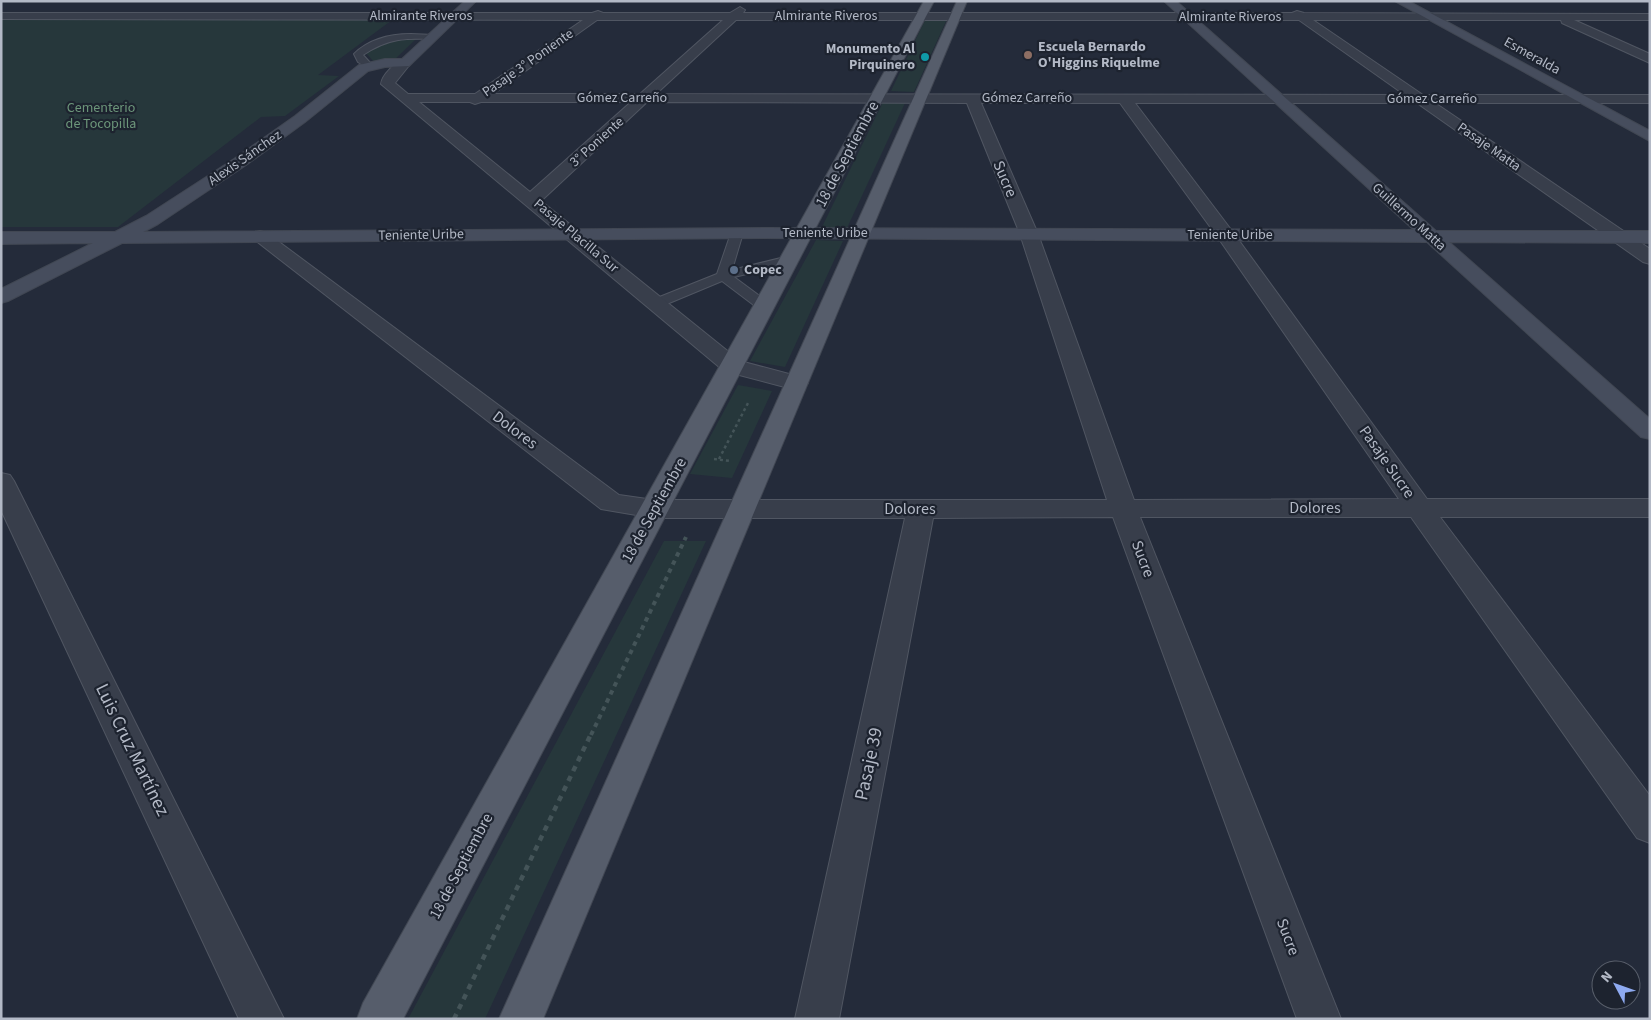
<svg xmlns="http://www.w3.org/2000/svg" width="1651" height="1020" font-family="'Source Sans 3',sans-serif">
	<rect width="100%" height="100%" fill="#242b3a"/>
	<g fill="#26373b">
		<polygon points="396,17 318,75 339,76 285,116 261,117 118,227 1,227 1,18"/>
		<polygon points="947,19 914,92 891,91 925,20"/>
		<polygon points="418,37 391,63 375,63 366,53 379,42"/>
		<polygon points="883,102 905,103 847,228 821,229"/>
		<polygon points="816,240 843,241 785,367 750,361"/>
		<polygon points="738,385 772,391 732,478 690,474"/>
		<polygon points="664,541 706,541 485,1019 408,1019"/>
	</g>
	<g fill="none" stroke-linecap="round" stroke-linejoin="round">
		<defs>
			<g id="lane">
				<path d="M411,34l23,1 4,2 -4,2c-29,-1 -46,-1 -71,16l10,11 -4,3 -11,-7 -4,-8c15,-15 37,-20 57,-20z"/>
				<polygon points="737,229 743,233 732,270 789,256 796,260 794,263 734,277 769,303 771,306 769,309 759,309 722,281 662,306 652,306 650,303 652,300 717,274 731,233"/>
			</g>
			<g id="street">
				<path d="M740,7l5,3 -2,3h549l5,-2 7,2 346,1v6h-76l76,34v9l-88,-40 -1,-3h-248l110,75h227v8h-215l215,146v15l-7,-2 -226,-159h-282l97,128 195,268h223v18h-210l210,279v47l-13,-5 -226,-321h-271l201,502h-44l-184,-502 -180,1 -94,501h-44l110,-501h-251l-53,-9 -350,-272 2,-4 7,-2 7,2 352,262 35,5h453l-87,-266 -53,-131 -320,-1 -106,99 199,160 64,17 4,5 -4,5 -8,2 -72,-19 -343,-287c1,-9 15,-23 24,-25l6,4 -16,20 13,11h67l108,-74 -582,-1v-6h591l6,-2 5,2h127zM597,20h126l-83,74h-147zM736,20h563l106,75 -749,-1zM419,102h51l5,2 6,-2h150l-101,90zM981,103h139l99,136 180,260 -265,1 -96,-266z"/>
				<polygon points="1,473 10,475 14,481 284,1019 239,1019 1,510"/>
			</g>
			<g id="secondary">
				<polygon points="465,1 476,1 409,66 385,67 368,71 305,122 246,165 158,224 143,232 762,228 1414,230 1164,1 1176,1 1436,231 1650,231 1650,243 1449,242 1650,419 1650,439 1641,437 1427,242 762,238 122,243 8,301 1,303 1,289 93,243 1,244 1,232 115,232 146,216 234,159 295,116 359,65 385,59 402,59"/>
				<polygon points="1395,1 1408,1 1650,131 1650,141"/>
			</g>
			<g id="primary">
				<polygon points="924,1 934,1 403,1019 357,1019 363,1003"/>
				<polygon points="957,1 967,1 543,1019 499,1019"/>
			</g>
		</defs>
		<use href="#lane" stroke="#505662" stroke-width="2"/>
		<use href="#street" stroke="#505662" stroke-width="2"/>
		<use href="#secondary" stroke="#414753" stroke-width="2"/>
		<use href="#primary" stroke="#414753" stroke-width="2"/>
		<g stroke="#445458" stroke-width="2.5" stroke-dasharray="3 3" stroke-linecap="butt">
			<polyline points="714,459 730,461"/>
			<polyline points="719,459 748,403"/>
		</g>
		<polyline stroke="#445458" stroke-width="4" stroke-dasharray="4.5 4.5" stroke-linecap="butt" points="591,735 686,537"/>
		<polyline stroke="#445458" stroke-width="4.5" stroke-dasharray="5.5 5.5" stroke-linecap="butt" points="454,1019 591,734"/>
		<use href="#lane" fill="#383e4b" fill-rule="evenodd"/>
		<use href="#street" fill="#383e4b" fill-rule="evenodd"/>
		<use href="#secondary" fill="#464d5d" fill-rule="evenodd"/>
		<use href="#primary" fill="#565d6b" fill-rule="evenodd"/>
	</g>
	<circle fill="#8d6e63" stroke="#1d232f" stroke-width="2" cx="1028" cy="55" r="5"/>
	<circle fill="#0f9aa8" stroke="#1d232f" stroke-width="2" cx="925" cy="57" r="5"/>
	<circle fill="#5c6f8a" stroke="#1d232f" stroke-width="2" cx="734" cy="270" r="5"/>
	<g text-anchor="middle" dominant-baseline="central" stroke-width="4.5" stroke-linejoin="round" paint-order="stroke">
		<g font-size="14" fill="#b3b9c6" stroke="#1d232f">
			<text x="421" y="16">Almirante Riveros</text>
			<text x="826" y="16">Almirante Riveros</text>
			<text x="1230" y="17">Almirante Riveros</text>
			<text transform="translate(1532 56) rotate(29)">Esmeralda</text>
			<text transform="translate(528 63) rotate(-35)">Pasaje 3° Poniente</text>
			<text x="622" y="98">Gómez Carreño</text>
			<text x="1027" y="98">Gómez Carreño</text>
			<text x="1432" y="99">Gómez Carreño</text>
			<text transform="translate(597 142) rotate(-42)">3° Poniente</text>
			<text transform="translate(1489 147) rotate(35)">Pasaje Matta</text>
			<text transform="translate(245 158) rotate(-35)">Alexis Sánchez</text>
			<text transform="translate(1409 217) rotate(42)">Guillermo Matta</text>
			<text x="825" y="233">Teniente Uribe</text>
			<text transform="translate(421 235) rotate(-1)">Teniente Uribe</text>
			<text x="1230" y="235">Teniente Uribe</text>
			<text transform="translate(576 236) rotate(40)">Pasaje Placilla Sur</text>
		</g>
		<g font-size="14" font-weight="bold" fill="#b3b9c6" stroke="#1d232f" text-anchor="start">
			<text x="1038" y="47">Escuela Bernardo<tspan x="1038" dy="16">O'Higgins Riquelme</tspan></text>
			<text x="915" y="49" text-anchor="end">Monumento Al<tspan x="915" dy="16">Pirquinero</tspan></text>
			<text x="744" y="270">Copec</text>
		</g>
		<g font-size="14" fill="#6c967a" stroke="#1d232f">
			<text x="101" y="108">Cementerio<tspan x="101" dy="16">de Tocopilla</tspan></text>
		</g>
		<g font-size="16" fill="#b3b9c6" stroke="#1d232f">
			<text transform="translate(847 154) rotate(-62)">18 de Septiembre</text>
			<text transform="translate(1005 179) rotate(67)">Sucre</text>
			<text transform="translate(515 430) rotate(37)">Dolores</text>
			<text transform="translate(1387 462) rotate(55)">Pasaje Sucre</text>
			<text x="1315" y="508">Dolores</text>
			<text x="910" y="509">Dolores</text>
			<text transform="translate(654 510) rotate(-61)">18 de Septiembre</text>
			<text transform="translate(1143 559) rotate(69)">Sucre</text>
			<text transform="translate(461 866) rotate(-62)">18 de Septiembre</text>
			<text transform="translate(1288 937) rotate(69)">Sucre</text>
		</g>
		<g font-size="19" fill="#b3b9c6" stroke="#1d232f">
			<text transform="translate(132 750) rotate(64)">Luis Cruz Martínez</text>
			<text transform="translate(869 764) rotate(-78)">Pasaje 39</text>
		</g>
	</g>
	<rect width="1651" height="1020" fill="none" stroke="#b3b9c6" stroke-width="5"/>
	<g transform="translate(1616 985) rotate(311)"><circle r="24" fill="#1d232f" stroke="#595f6b"/>
	<path d="M0-4L9 19L0 12L-9 19Z" fill="#8eaaf1"/>
	<text y="-8" font-size="14" font-weight="bold" text-anchor="middle" fill="#b3b9c6">N</text>
	</g>
</svg>
